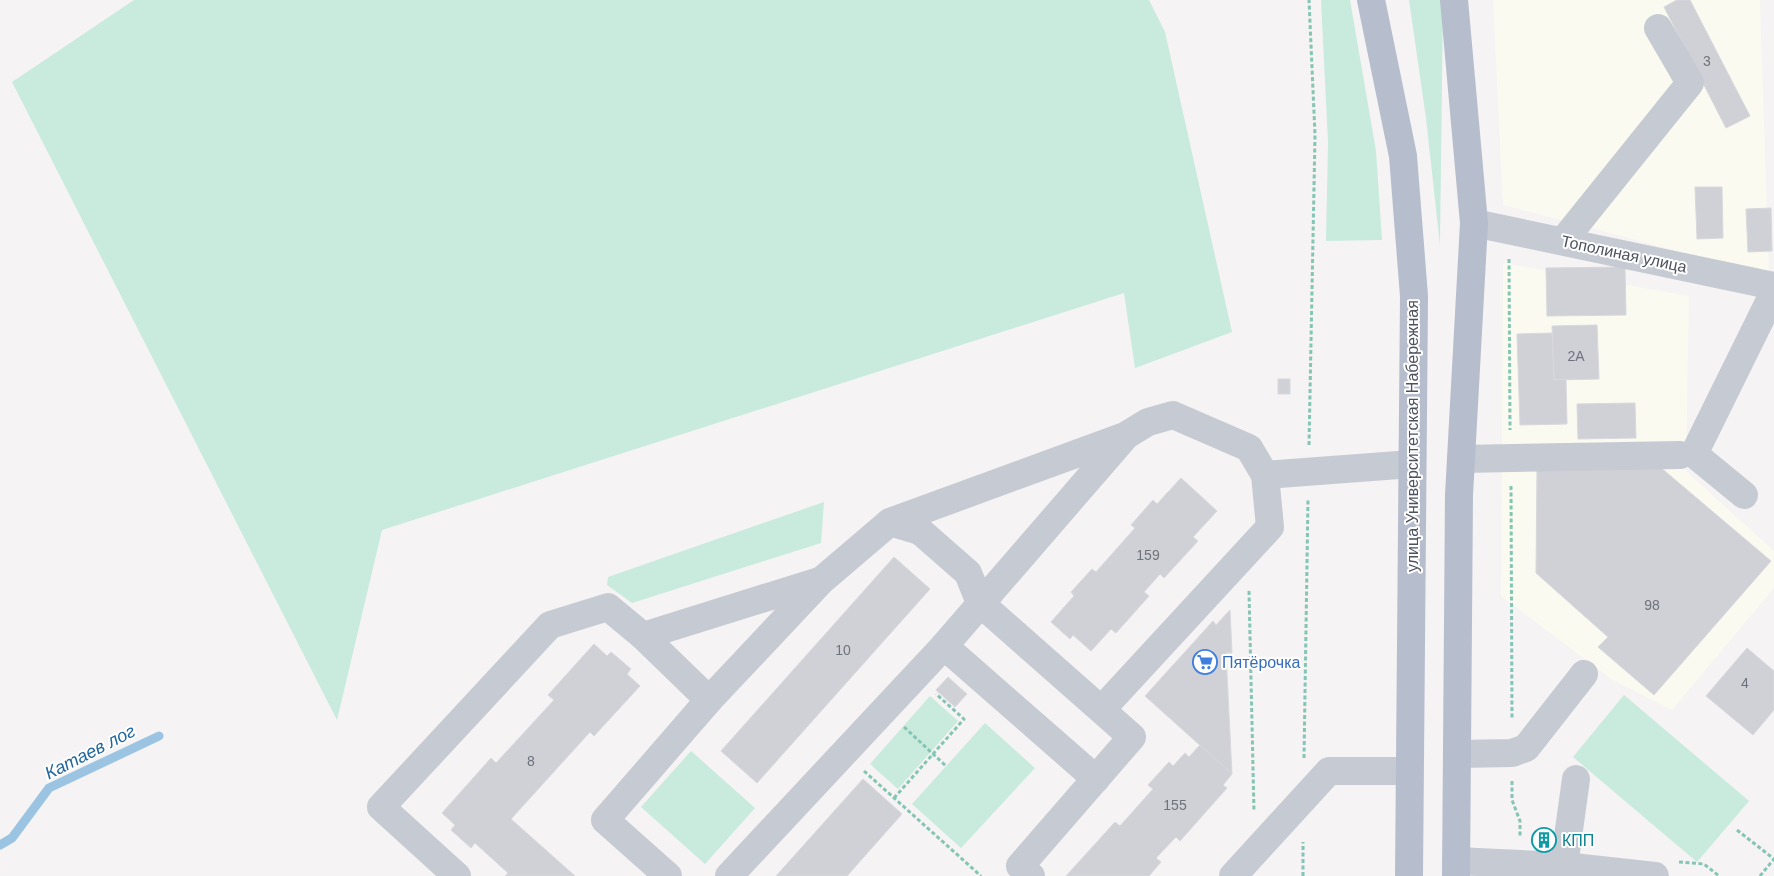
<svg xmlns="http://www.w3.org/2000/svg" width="1774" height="876" font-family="Helvetica,sans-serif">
	<rect width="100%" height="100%" fill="#f5f3f3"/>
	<g fill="#fbfaf0">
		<polygon points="1493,0 1760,0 1769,275 1503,205"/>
		<polygon points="1503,263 1689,296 1686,471 1774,551 1774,588 1672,710 1613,680 1501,596"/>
	</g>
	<g fill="#c8ebde">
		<polygon points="134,0 1149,0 1165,32 1232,332 1135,368 1124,293 382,530 337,720 12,82"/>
		<polygon points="1321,0 1350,0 1376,151 1382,240 1326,241 1328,142"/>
		<polygon points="1409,0 1443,0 1440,245 1426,118"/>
		<polygon points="824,502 821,543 632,603 607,585 608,577"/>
		<polygon points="1624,695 1749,801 1697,862 1573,757"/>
		<polygon points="930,696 958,721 898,789 870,764"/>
		<polygon points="985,723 1035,768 961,848 912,804"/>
		<polygon points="691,751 755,808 705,864 641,807"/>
	</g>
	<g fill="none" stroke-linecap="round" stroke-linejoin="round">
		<polyline stroke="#9bc4e2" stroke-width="9" points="0,845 12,838 49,788 159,736"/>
	</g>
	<g fill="#d0d1d6" stroke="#d8d8dd">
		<polygon points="1677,0 1690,0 1750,116 1726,128 1664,7"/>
		<polygon points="1695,187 1722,187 1723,238 1697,239"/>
		<polygon points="1771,208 1772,251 1748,252 1746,209"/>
		<polygon points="1625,267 1626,315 1547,316 1546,268"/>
		<polygon points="1597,325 1599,379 1554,380 1552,326"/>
		<polygon points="1552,333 1554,380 1566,379 1567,424 1520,425 1517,334"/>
		<rect x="1278" y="379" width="12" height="15"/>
		<polygon points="1635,403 1636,438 1578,439 1577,404"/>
		<polygon points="1537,467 1660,467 1771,561 1654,695 1598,647 1608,637 1536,573"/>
		<polygon points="1181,478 1217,511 1193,537 1198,541 1164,578 1160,574 1144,592 1149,596 1116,633 1111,629 1091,651 1073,635 1070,639 1051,622 1074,596 1071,592 1092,569 1096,572 1135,528 1131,525 1153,500 1157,504"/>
		<polygon points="894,557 930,589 757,783 721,751"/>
		<polygon points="1230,610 1232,653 1226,653 1232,774 1145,696 1213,621 1216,625"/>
		<polygon points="594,644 607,656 611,652 631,669 627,674 640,686 594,736 590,732 511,819 575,876 505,876 508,873 475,843 471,848 451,830 455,825 442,813 491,758 496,763 554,700 548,695"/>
		<polygon points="1747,648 1774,671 1774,710 1753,735 1706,696"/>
		<polygon points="948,677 967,694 955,707 936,690"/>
		<polygon points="1200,745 1232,774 1223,785 1227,788 1180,841 1176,837 1156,858 1161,862 1149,876 1066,876 1115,822 1120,826 1153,789 1148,785 1169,762 1173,766 1185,753 1189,757"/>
		<polygon points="863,779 902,814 847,876 776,876"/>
		<polygon points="1539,836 1548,836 1548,845 1538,845"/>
	</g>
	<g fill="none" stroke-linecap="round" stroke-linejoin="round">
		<g stroke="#84c5b4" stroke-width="3" stroke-dasharray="4 2.5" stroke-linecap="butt">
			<polyline points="1509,259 1510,430"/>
			<polyline points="1309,445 1315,135 1309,0"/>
			<polyline points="1511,486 1512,720"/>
			<polyline points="1249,591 1254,812"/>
			<polyline points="904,727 946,766"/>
			<polyline points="1304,758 1308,499"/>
			<polyline points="864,771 981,876"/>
			<polyline points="1512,781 1512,800 1520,821 1520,836"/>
			<polyline points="894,798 964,719 936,694"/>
			<polyline points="1737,830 1774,859"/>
			<polyline points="1679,862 1704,864 1719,876"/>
			<polyline points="1303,876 1303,842"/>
			<polyline points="1760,876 1774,859"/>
		</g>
		<g stroke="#c6cad2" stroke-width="28">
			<polyline points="1474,223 1774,286"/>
			<polyline points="1563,241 1690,83 1658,28"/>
			<polyline points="1461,459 1680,455"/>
			<polyline points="1744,495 1694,454 1774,292"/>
			<polyline points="890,522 920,531 968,573 980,603 1132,737 1020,866 1031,876"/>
			<polyline points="643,636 709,700"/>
			<polyline points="944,646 1096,779"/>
			<polyline points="1102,709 1270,527 1265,475"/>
			<polyline points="1457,754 1512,753 1526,748 1584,674"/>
			<polyline points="1456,861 1564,866 1655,876"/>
			<polyline points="1564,866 1576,779"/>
			<polyline points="457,876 381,807 550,625 608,607 643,636 819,581"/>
			<polyline points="668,876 605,820 709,700 822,580 890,522 1125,436 1148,422 1173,415 1249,448 1265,475 1412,464"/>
			<polyline points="729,876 944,646 1123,439"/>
			<polyline points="1233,876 1329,771 1409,771"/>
		</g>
		<g stroke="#b6bdcd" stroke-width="28">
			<polyline points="1371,0 1403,156 1414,296 1409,876"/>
			<polyline points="1454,0 1474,223 1459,495 1456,876"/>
		</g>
	</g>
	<defs>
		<symbol id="supermarket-ring" viewBox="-11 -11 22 22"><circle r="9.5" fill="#fff" stroke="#3f7fe0" stroke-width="1.5"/><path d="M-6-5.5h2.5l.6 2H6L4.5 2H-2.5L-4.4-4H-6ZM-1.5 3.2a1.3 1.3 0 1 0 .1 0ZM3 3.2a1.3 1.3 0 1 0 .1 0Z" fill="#3f7fe0"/></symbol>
		<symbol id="building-ring" viewBox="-11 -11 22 22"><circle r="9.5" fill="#fff" stroke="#0f9aa8" stroke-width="1.5"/><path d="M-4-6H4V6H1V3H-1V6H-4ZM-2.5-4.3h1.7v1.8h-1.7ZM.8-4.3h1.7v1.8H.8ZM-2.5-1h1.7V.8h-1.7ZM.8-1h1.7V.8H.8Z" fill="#0f9aa8"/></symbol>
	</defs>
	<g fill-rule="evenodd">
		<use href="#supermarket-ring" x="1191" y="648" width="28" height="28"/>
		<use href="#building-ring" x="1530" y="826" width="28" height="28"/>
	</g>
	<g text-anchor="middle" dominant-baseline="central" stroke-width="4" stroke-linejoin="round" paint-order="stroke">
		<g font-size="14" fill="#6e727c">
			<text x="1707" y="61">3</text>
			<text x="1576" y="356">2А</text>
			<text x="1148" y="555">159</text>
			<text x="1652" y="605">98</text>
			<text x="843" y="650">10</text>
			<text x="1745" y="683">4</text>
			<text x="531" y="761">8</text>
			<text x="1175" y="805">155</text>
		</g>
		<g font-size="16" fill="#4d525e" stroke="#fff">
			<text transform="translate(1624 254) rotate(12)">Тополиная улица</text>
			<text transform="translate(1412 436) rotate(-90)">улица Университетская Набережная</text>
		</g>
		<g font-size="16" fill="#366cbe" stroke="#fff" text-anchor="start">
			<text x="1222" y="662">Пятёрочка</text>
		</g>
		<g font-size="16" fill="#0d838f" stroke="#fff" text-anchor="start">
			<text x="1562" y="840">КПП</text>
		</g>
		<g font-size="18" font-style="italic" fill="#1f679e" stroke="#fff">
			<text transform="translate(90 752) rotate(-27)">Катаев лог</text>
		</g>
	</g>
</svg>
